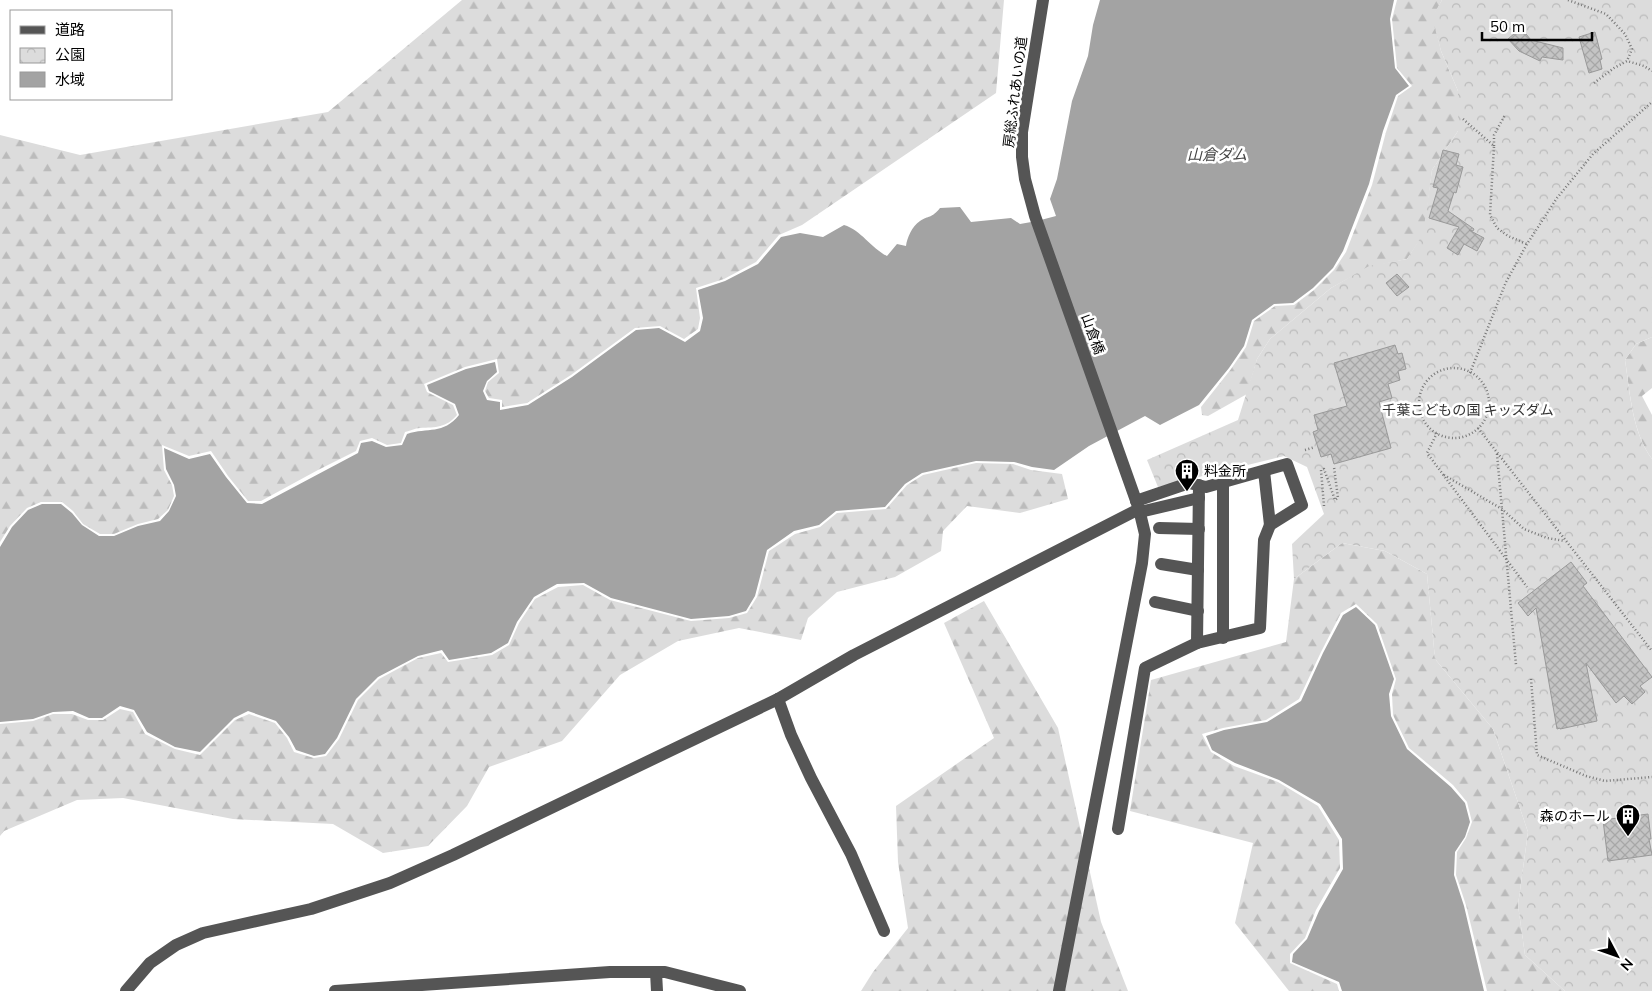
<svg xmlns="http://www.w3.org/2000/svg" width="1652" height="991" font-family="Mulish,'Noto Sans JP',sans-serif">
	<defs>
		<pattern id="forest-firs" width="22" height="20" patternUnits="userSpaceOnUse" patternTransform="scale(1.25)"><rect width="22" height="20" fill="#dcdcdc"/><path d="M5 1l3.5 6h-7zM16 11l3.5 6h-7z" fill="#bbb"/></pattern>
		<pattern id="park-crowns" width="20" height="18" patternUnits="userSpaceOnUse" patternTransform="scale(1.25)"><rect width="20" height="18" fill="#dcdcdc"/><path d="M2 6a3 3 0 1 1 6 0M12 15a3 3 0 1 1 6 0" fill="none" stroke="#bbb"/></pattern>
		<pattern id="building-cross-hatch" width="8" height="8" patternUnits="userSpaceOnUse" patternTransform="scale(1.25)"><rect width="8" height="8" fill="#c4c4c4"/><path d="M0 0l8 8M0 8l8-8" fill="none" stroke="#a7a7a7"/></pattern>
	</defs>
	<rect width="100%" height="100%" fill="#fff"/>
	<g fill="url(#forest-firs)">
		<path d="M462,0h542l-8,93 -194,132 -23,10 -23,27 -32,17 -28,9 4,30 -2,11 -14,10 -24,-13 -25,2 -64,47 -44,28 -25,4v-7l-13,-2 -4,-7 3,-9 11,-9 -2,-14 -32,8 -41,17 3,8 26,13 4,10c-11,13 -21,12 -37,13 -5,0 -10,3 -15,4l-4,11 -14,2 -15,-7 -12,3 -4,10 -38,19 -57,31h-13l-20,-25 -17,-25 -22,5 -27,-11 2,25 8,15 2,11 -6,14 -10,9 -20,5 -24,10h-14l-17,-10 -10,-13 -11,-9h-21l-14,6 -17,18 -10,16v-407l80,20 248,-43z"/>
		<polygon points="1397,0 1442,0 1433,17 1441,51 1458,91 1458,131 1432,170 1424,234 1407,259 1369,267 1331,288 1270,339 1257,359 1247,394 1208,416 1202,415 1201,407 1231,369 1246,347 1254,321 1275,306 1294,305 1314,290 1334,270 1346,252 1372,185 1386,132 1398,96 1412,86 1397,68 1392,19"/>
		<path d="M1652,337v51l-10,8 10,19v44c-20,-27 -22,-67 -27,-99l11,-16z"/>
		<polygon points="976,463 1013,464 1031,470 1062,474 1068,499 1020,513 967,506 943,531 941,551 895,577 837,592 808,618 801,640 739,628 678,641 620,675 562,741 489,767 467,806 428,846 383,853 333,824 233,819 123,798 77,800 4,831 0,836 0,724 33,721 53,714 72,714 88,720 103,720 120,709 133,712 145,734 175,749 200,755 235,720 249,714 275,723 287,738 294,752 314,758 326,756 339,739 358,700 379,679 418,658 441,653 448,662 492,655 509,645 519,623 535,599 558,587 583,585 610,600 691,621 729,618 747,613 757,597 769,551 795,534 820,527 837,513 886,509 907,485 923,475"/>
		<polygon points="1342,543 1385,551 1427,574 1435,659 1493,729 1528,832 1518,905 1525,955 1565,991 1487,991 1466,905 1456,875 1457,852 1466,838 1472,822 1467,802 1453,785 1409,748 1393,715 1392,694 1396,679 1377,624 1356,604 1341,613 1321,652 1299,699 1266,720 1223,728 1202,734 1211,752 1234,766 1278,782 1318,806 1339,840 1340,868 1316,910 1305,938 1290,954 1290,963 1337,984 1339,991 1289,991 1235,923 1253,843 1130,811 1151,680 1286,642 1294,579"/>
		<polygon points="984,601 1058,728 1101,922 1128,991 861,991 873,972 908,928 898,862 896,806 994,738 944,623"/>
	</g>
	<path fill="url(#park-crowns)" d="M1442,0h210v337l-16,7 -11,16c5,33 7,72 27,99v532h-87l-40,-36 -7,-50 10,-73 -35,-103 -58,-70 -8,-85 -42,-23 -43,-8 -48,36 -2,-35 32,-30 -17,-47 -23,-11 -126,31 -11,-27 91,-40 19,-61 13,-20 61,-51 38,-22 38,-7 16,-25 9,-64 26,-39v-40l-17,-40 -9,-34z"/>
	<g fill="#a3a3a3">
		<path d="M1100,0h294l-4,19 5,49 14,18 -13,9 -13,36 -14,53 -26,67 -10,17 -20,20 -20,15 -19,1 -22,16 -8,26 -15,22 -30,37 -39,20 -15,-9 -56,30 -35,24 -22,-3 -18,-5 -38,-1 -54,12 -17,11 -20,23 -49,4 -17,14 -25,6 -27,19 -12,46 -9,15 -17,5 -38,3 -80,-21 -27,-15 -27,1 -23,13 -17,25 -9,21 -17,10 -42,7 -7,-10 -24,6 -40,21 -22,22 -19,39 -12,16 -11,2 -18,-6 -7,-13 -13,-16 -28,-10 -14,7 -34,34 -25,-5 -28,-15 -13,-22 -14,-4 -18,12h-13l-16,-7 -20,1 -20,7 -33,3v-175l12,-20 16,-17 14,-6h19l11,9 10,12 17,11h15l24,-10 22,-5 9,-10 7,-15 -2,-11 -8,-16 -2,-21 25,11 21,-5 16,23 21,26 15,1 96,-51 3,-10 11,-2 14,6 16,-2 5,-11c21,-7 36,1 52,-19l-4,-11 -26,-13 -2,-6 39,-16 29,-7 2,10 -10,9 -4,10 4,9 13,2v8l28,-5 44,-28 64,-47 23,-2 26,14 15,-11 3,-13 -5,-28 27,-9 33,-17 23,-27 19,-4 23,4 21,-12c17,5 27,23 43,31l10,-12 9,2c1,-8 6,-20 14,-25 9,-6 11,-2 20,-13l20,-1 11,15 40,-4 9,6 17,-3 19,-5 -6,-17 7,-20 15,-78 16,-45 5,-31z"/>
		<polygon points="1356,607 1375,625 1394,679 1389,694 1391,716 1407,749 1451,787 1465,803 1470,822 1465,837 1455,852 1454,875 1464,906 1484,991 1342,991 1339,982 1292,962 1293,954 1307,939 1319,911 1343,869 1342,839 1320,804 1279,780 1235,763 1212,750 1206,736 1224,730 1267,722 1301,701 1323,653 1343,615"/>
	</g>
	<g fill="url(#building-cross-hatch)" stroke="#999">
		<polygon points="1521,28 1531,40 1563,48 1563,60 1542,57 1540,61 1519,51 1508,39"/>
		<polygon points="1595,32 1602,59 1600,60 1602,69 1589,73 1579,37"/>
		<polygon points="1443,150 1459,154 1456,165 1463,167 1456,193 1454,192 1448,211 1474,229 1473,231 1469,230 1484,238 1477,251 1464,244 1458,255 1447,248 1459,227 1429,218 1438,188 1433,187"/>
		<polygon points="1397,274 1409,287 1397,296 1386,283"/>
		<polygon points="1395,345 1398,354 1402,353 1406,369 1398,371 1400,380 1388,384 1392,398 1379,402 1391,448 1334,464 1331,454 1321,457 1313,432 1318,430 1314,415 1347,406 1334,363"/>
		<polygon points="1571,562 1587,583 1583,586 1652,677 1640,686 1645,692 1632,704 1624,696 1616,703 1586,663 1597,721 1560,729 1560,728 1557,729 1536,608 1528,616 1518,603"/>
		<polygon points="1648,814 1651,839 1649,839 1652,855 1608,861 1603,820"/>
	</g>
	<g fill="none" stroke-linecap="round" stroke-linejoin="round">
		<g stroke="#777" stroke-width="2.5" stroke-dasharray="1 2.5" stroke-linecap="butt">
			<polyline points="1568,0 1606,14 1625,34 1632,49 1627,61"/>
			<polyline points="1594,83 1614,68 1627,61 1644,66 1652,71"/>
			<polyline points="1463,119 1494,146 1490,215 1497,228 1508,236 1527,244"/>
			<polyline points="1494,146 1494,135 1505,115"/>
			<circle cx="1454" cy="403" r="35"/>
			<polyline points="1470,373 1506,282 1527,244 1557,198 1593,154 1652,102"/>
			<polyline points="1478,428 1652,651"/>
			<polyline points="1437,433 1427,453 1527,587"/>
			<polyline points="1305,450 1315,447"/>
			<polyline points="1497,454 1516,665"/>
			<polyline points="1444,475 1502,509 1524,529 1547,538 1565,541"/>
			<polyline points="1324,506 1321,470 1324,469 1335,500 1338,498 1334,467"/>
			<polyline points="1531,679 1537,755 1586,776 1605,781 1652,777"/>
		</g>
		<g stroke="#555" stroke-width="12">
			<polyline points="1043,0 1022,132 1022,157 1025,179 1035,216 1139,509 1145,534 1142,563 1059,991"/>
			<polyline points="1199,485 1197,643 1260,628 1264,540 1270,525"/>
			<polyline points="1136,501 1189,483 1206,487 1287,464 1302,505 1270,525 1264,471"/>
			<polyline points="1140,512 1199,498"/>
			<polyline points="1159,528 1199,529"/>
			<polyline points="1161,564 1198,570"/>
			<polyline points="1155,602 1198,611"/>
			<polyline points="1223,638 1223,482"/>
			<polyline points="778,699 791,735 811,778 851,854 884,931"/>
			<polyline points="1118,829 1145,668 1197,643"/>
			<polyline points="656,972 657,991"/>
			<polyline points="126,991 150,963 176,945 203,933 311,909 390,883 453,855 778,699 854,655 1139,509"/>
			<polyline points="335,991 610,972 665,972 740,991"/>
		</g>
	</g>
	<defs>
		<symbol id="building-pin" viewBox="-11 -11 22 30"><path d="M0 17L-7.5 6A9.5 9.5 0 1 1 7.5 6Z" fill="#000" stroke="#fff"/><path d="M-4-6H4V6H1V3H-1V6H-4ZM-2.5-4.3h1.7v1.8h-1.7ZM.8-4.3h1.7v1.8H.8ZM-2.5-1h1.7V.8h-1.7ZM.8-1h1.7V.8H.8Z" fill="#fff"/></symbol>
	</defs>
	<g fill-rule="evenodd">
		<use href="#building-pin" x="1173" y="457" width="28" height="38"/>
		<use href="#building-pin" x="1614" y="802" width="28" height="38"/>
	</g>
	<g text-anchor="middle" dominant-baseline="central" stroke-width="5" stroke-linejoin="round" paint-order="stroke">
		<g font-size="14" fill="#000" stroke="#fff">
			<text transform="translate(1015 92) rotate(-83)">房総ふれあいの道</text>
			<text transform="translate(1093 334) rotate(70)">山倉橋</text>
		</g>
		<g font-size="14" fill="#333" stroke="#fff">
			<text x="1468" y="410">千葉こどもの国 キッズダム</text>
		</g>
		<g font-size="14" fill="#000" stroke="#fff" text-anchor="start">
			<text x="1204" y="471">料金所</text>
			<text x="1610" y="816" text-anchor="end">森のホール</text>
		</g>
		<g font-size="15" font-style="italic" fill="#444" stroke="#fff">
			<text x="1217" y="154">山倉ダム</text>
		</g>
	</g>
	<rect x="10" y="10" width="162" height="90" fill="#ffffff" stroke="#999999"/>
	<rect x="20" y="26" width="25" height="8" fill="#555555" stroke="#999999"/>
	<text x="55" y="35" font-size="15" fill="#000000">道路</text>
	<rect x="20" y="48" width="25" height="15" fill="url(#park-crowns)" stroke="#999999"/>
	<text x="55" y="60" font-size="15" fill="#000000">公園</text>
	<rect x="20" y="72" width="25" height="15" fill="#a3a3a3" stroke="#999999"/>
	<text x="55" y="85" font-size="15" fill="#000000">水域</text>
	<g transform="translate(1617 956) rotate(131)" stroke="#ffffff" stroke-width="4" paint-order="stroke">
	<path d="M0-4L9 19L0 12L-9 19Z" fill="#000000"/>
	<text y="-8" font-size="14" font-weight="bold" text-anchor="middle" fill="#000000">N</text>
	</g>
	<path d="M1482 32v8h110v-8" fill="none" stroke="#000000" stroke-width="2.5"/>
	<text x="1490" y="32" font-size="15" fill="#000000" stroke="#ffffff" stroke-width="4" paint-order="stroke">50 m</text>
</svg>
